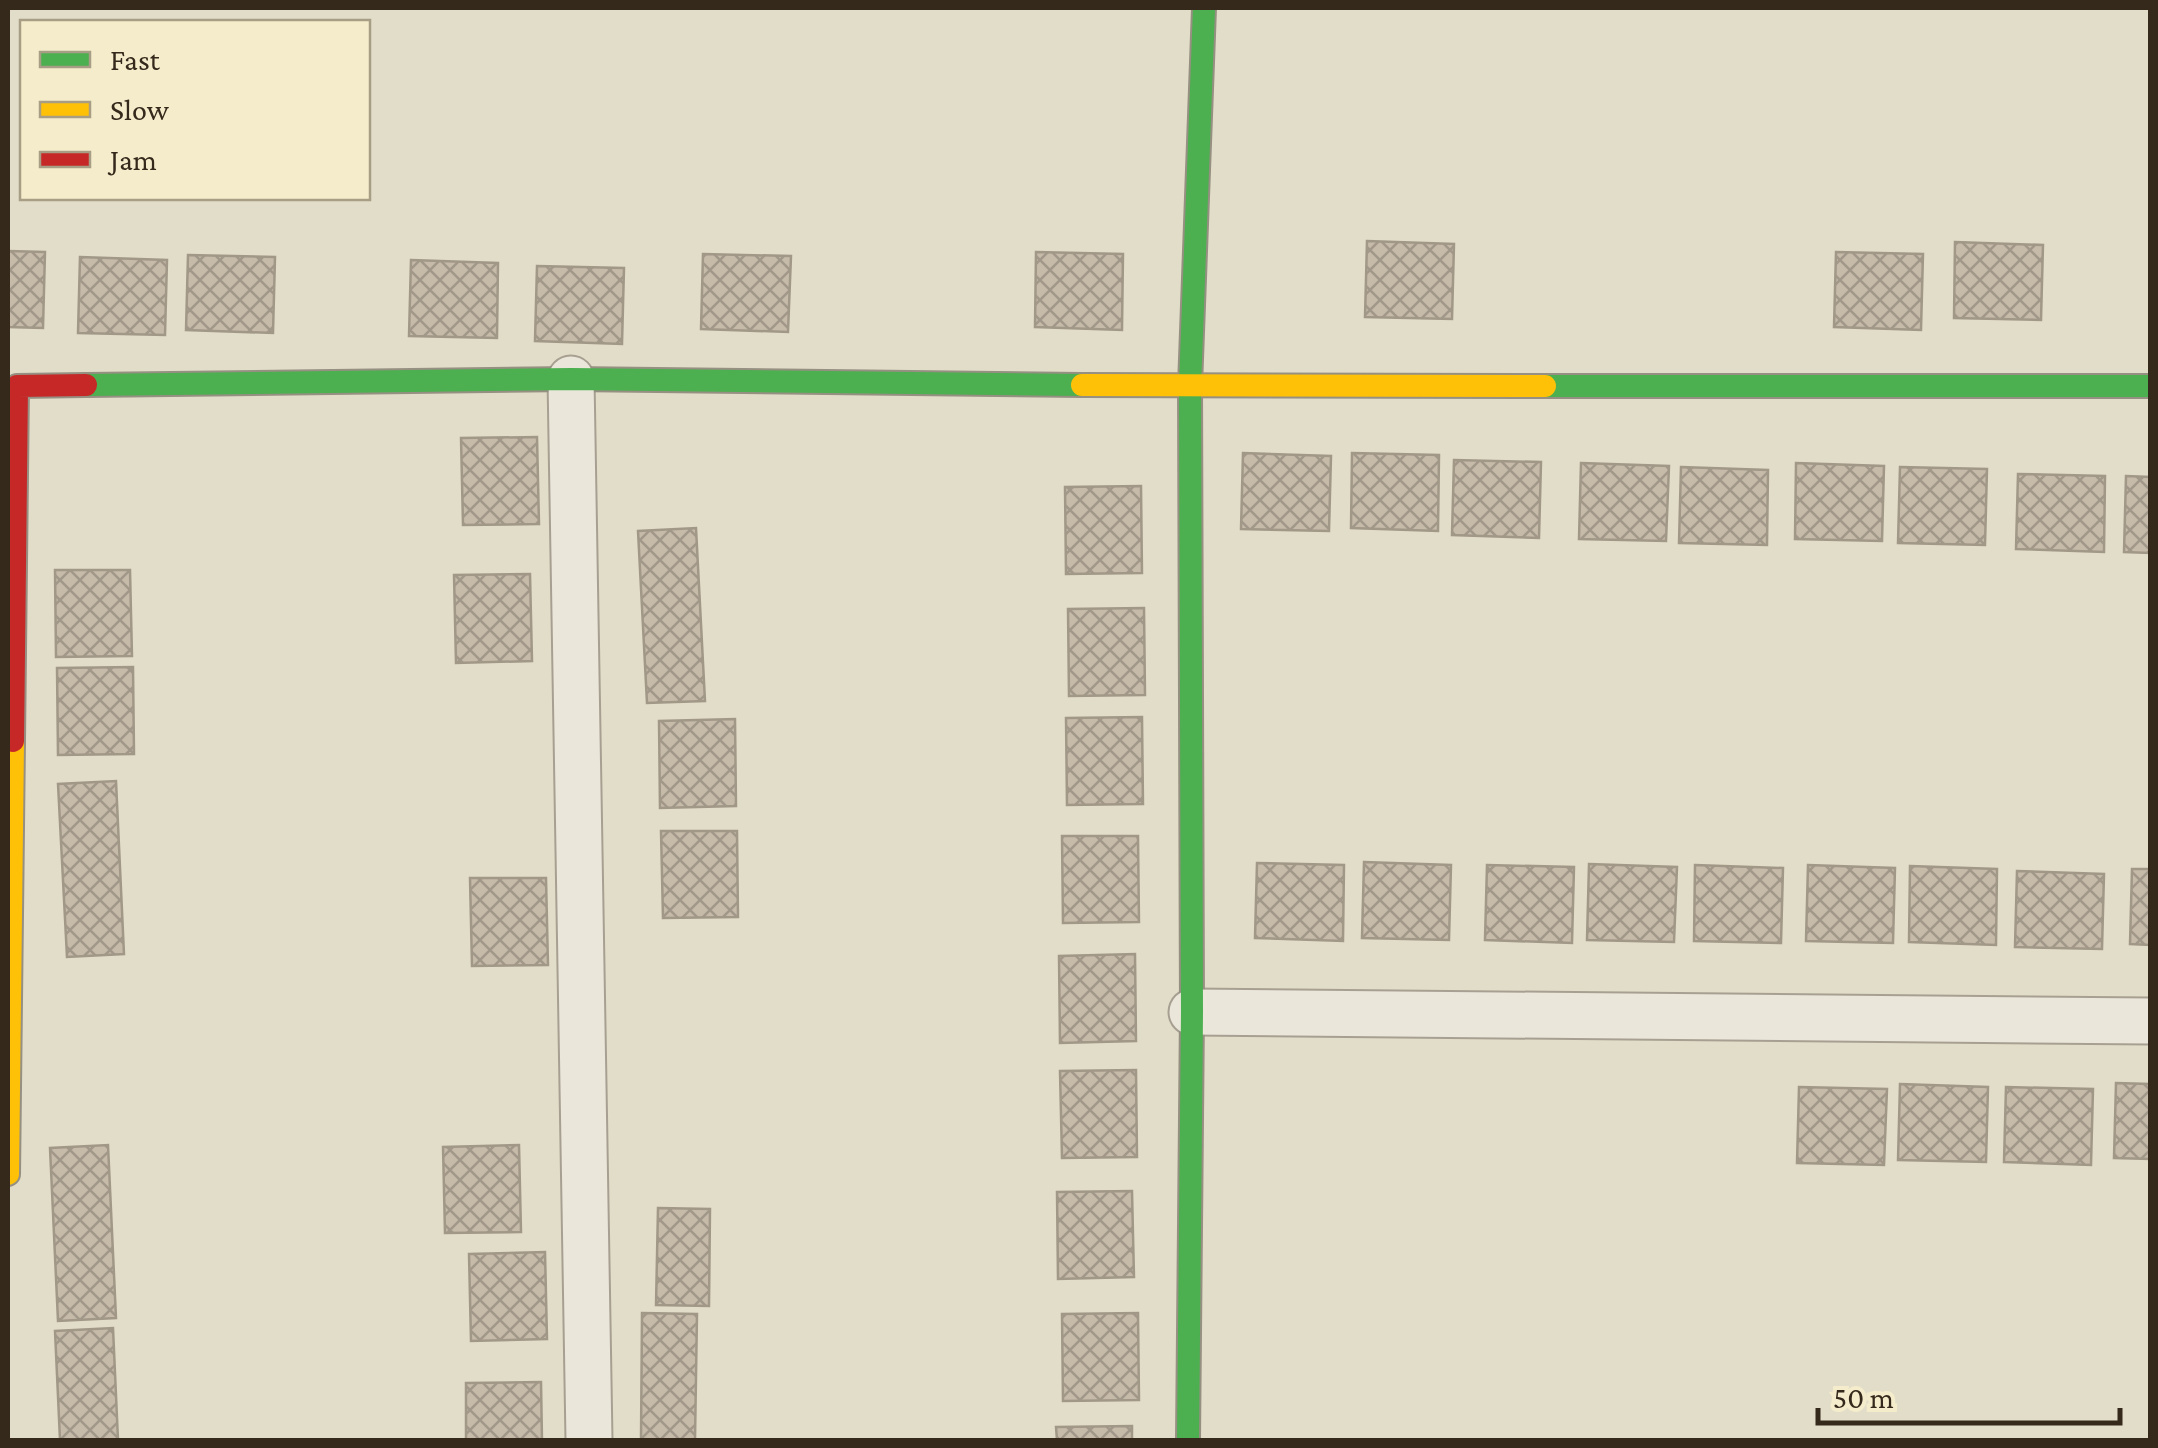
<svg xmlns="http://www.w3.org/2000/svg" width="2158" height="1448" font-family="'Crimson Pro',serif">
	<defs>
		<pattern id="building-cross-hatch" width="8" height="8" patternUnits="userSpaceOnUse" patternTransform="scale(2.5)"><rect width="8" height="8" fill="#c6bba9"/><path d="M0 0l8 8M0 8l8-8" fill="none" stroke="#a29889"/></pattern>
	</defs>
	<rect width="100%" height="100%" fill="#e2ddc8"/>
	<g fill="url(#building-cross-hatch)" stroke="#a29888" stroke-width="2.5">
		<polygon points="1367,241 1454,244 1452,319 1365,317"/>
		<polygon points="1955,242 2043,245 2041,320 1954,318"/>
		<polygon points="8,251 45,252 43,328 8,327"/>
		<polygon points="1036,252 1123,254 1122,330 1035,327"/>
		<polygon points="1836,252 1923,254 1921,330 1834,327"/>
		<polygon points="703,254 791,256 788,332 701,329"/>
		<polygon points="188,255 275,257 273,333 186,330"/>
		<polygon points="80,257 167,260 165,335 78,333"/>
		<polygon points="411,260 498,263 497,338 409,336"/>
		<polygon points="537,266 624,268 622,344 535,341"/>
		<polygon points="537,437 539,524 463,525 461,438"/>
		<polygon points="1243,453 1331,456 1329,531 1241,529"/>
		<polygon points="1352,453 1439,455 1438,531 1351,528"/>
		<polygon points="1454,460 1541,462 1539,538 1452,535"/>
		<polygon points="1581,463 1669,466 1666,541 1579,539"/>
		<polygon points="1796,463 1884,466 1882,541 1795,539"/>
		<polygon points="1681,467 1768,470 1767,545 1679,543"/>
		<polygon points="1900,467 1987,469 1985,545 1898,543"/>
		<polygon points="2018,474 2105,476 2104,552 2016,549"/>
		<polygon points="2126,476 2150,477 2150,553 2124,552"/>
		<polygon points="1141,486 1142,573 1066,574 1065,487"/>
		<polygon points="696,528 705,701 647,703 638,531"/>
		<polygon points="55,570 130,570 132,656 56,657"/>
		<polygon points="530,574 532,661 456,663 454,575"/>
		<polygon points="1144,608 1145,695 1069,696 1068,609"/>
		<polygon points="133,667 134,754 58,755 57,668"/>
		<polygon points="1142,717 1143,804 1067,805 1066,718"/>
		<polygon points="735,719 736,806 660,808 659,721"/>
		<polygon points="116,781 124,954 67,957 58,784"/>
		<polygon points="661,831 737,831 738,917 663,918"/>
		<polygon points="1062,836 1138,836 1139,922 1063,923"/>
		<polygon points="1364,862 1451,865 1449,940 1362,938"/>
		<polygon points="1257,863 1344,865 1343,941 1255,938"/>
		<polygon points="1589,864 1677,867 1674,942 1587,940"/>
		<polygon points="1487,865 1574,867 1572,943 1485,940"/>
		<polygon points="1695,865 1783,868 1781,943 1694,941"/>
		<polygon points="1808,865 1895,868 1893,943 1806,941"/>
		<polygon points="1910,866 1997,869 1996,945 1909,942"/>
		<polygon points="2132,869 2150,869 2150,945 2130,944"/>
		<polygon points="2017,871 2104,874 2102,949 2015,947"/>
		<polygon points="470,878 546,878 548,965 472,966"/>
		<polygon points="1135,954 1136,1041 1060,1043 1059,956"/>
		<polygon points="1136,1070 1137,1157 1062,1158 1060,1071"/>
		<polygon points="2116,1083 2150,1084 2150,1159 2114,1158"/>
		<polygon points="1900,1084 1988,1087 1986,1162 1898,1160"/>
		<polygon points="1799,1087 1887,1089 1884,1165 1797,1163"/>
		<polygon points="2006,1087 2093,1089 2091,1165 2004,1162"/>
		<polygon points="108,1145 116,1318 58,1321 50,1148"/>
		<polygon points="519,1145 521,1232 445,1233 443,1147"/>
		<polygon points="1132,1191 1134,1277 1058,1279 1057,1192"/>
		<polygon points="658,1208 710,1209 709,1306 656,1305"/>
		<polygon points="545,1252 547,1339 471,1341 469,1254"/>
		<polygon points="642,1313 697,1314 695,1440 641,1440"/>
		<polygon points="1138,1313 1139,1400 1063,1401 1062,1314"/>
		<polygon points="113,1328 118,1440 60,1440 55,1331"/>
		<polygon points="541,1382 542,1440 466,1440 466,1383"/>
		<polygon points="1132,1426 1132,1440 1057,1440 1056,1427"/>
	</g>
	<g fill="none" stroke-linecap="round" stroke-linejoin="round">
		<defs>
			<g id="street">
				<polyline points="571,379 589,1440"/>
				<polyline points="1192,1012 2150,1021"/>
			</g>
			<g id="fast">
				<polyline points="86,385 571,379 1082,385"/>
				<polyline points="1545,386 2150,386"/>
				<polyline points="1188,1440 1192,1012 1190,386 1204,8"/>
			</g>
			<g id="slow">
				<polyline points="1082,385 1545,386"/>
				<polyline points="8,1174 13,741"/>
			</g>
			<polyline id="jam" points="13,741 17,386 86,385"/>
		</defs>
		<use href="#street" stroke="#a7a092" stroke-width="49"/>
		<use href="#fast" stroke="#969082" stroke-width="26"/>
		<use href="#slow" stroke="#969082" stroke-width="26"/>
		<use href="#jam" stroke="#969082" stroke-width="26"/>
		<use href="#street" stroke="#eae6da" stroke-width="45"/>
		<use href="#fast" stroke="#4caf50" stroke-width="22"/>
		<use href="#slow" stroke="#ffc107" stroke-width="22"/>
		<use href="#jam" stroke="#c62828" stroke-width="22"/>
	</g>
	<rect width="2158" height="1448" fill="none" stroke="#34291b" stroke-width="20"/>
	<rect x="20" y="20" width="350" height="180" fill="#f5eccc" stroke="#a89e85" stroke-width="2.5"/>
	<rect x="40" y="52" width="50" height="15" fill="#4caf50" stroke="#a89e85" stroke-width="2.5"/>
	<text x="110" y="70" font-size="30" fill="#34291b">Fast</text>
	<rect x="40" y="102" width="50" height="15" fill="#ffc107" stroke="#a89e85" stroke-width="2.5"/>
	<text x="110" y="120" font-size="30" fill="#34291b">Slow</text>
	<rect x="40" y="152" width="50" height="15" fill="#c62828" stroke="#a89e85" stroke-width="2.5"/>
	<text x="110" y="170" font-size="30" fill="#34291b">Jam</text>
	<path d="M1818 1408v15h302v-15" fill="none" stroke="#34291b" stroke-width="5"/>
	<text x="1833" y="1408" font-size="30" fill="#34291b" stroke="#f5eccc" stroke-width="8" paint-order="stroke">50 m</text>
</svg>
